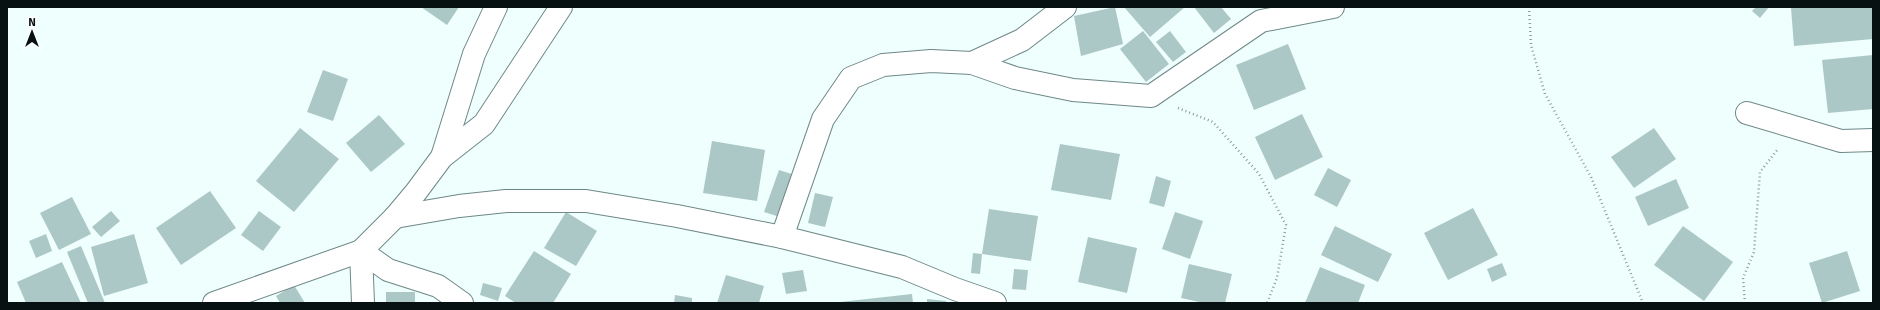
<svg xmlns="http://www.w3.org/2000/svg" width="1880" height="310" font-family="Signika,sans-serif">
	<rect width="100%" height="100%" fill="#eefffe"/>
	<g fill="#acc8c6">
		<polygon points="421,7 459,7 447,25"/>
		<polygon points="1115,7 1123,44 1081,56 1074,16"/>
		<polygon points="1124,7 1185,7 1150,37"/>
		<polygon points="1194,7 1221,7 1231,19 1214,33"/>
		<polygon points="1756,7 1769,7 1760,18 1752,11"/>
		<polygon points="1873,7 1873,39 1794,46 1791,8"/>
		<polygon points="1143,31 1169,64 1146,82 1120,49"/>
		<polygon points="1170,31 1186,52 1173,62 1156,42"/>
		<polygon points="1288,44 1306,89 1254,110 1236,65"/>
		<polygon points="1873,55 1873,109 1828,113 1822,60"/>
		<polygon points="323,70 348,79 333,121 307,112"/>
		<polygon points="1302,114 1323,157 1275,180 1255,137"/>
		<polygon points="379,115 405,144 371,172 346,143"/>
		<polygon points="300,128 339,159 294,212 256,181"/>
		<polygon points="1654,128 1676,159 1634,188 1611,157"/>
		<polygon points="712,141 765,150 757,201 703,193"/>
		<polygon points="1060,144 1120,154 1111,200 1051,190"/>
		<polygon points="1328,168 1351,180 1337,207 1314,195"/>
		<polygon points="779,170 798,176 783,218 764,212"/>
		<polygon points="1156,176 1171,181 1164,207 1149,203"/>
		<polygon points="1676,179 1689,208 1648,226 1635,197"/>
		<polygon points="210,191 236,228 181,265 156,228"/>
		<polygon points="815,193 833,197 825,227 808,223"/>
		<polygon points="72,197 91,234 59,250 40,213"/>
		<polygon points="1473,208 1498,255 1448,280 1424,233"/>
		<polygon points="989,209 1038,216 1031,261 982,254"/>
		<polygon points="111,211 120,221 101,237 92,227"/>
		<polygon points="259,211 281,227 263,251 241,235"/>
		<polygon points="566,212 597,231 576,266 544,248"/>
		<polygon points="1175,212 1203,221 1190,259 1162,249"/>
		<polygon points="1335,226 1392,254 1378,282 1321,255"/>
		<polygon points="1683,226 1733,262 1704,301 1654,265"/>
		<polygon points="46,234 52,251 36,258 29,241"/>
		<polygon points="134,234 148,283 104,296 91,247"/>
		<polygon points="1088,237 1137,248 1127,293 1078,282"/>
		<polygon points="81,246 105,303 88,303 67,252"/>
		<polygon points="534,251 571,274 553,303 516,303 505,296"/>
		<polygon points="1847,251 1860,291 1822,303 1809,263"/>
		<polygon points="973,253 982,254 980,274 971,273"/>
		<polygon points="62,262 81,303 26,303 17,282"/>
		<polygon points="1502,263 1507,275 1492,282 1487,269"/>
		<polygon points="1189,264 1232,274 1225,303 1204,303 1181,298"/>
		<polygon points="1320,267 1365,285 1358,303 1305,303"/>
		<polygon points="1014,269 1028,270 1026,290 1012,289"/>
		<polygon points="803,270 807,291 786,294 782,273"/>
		<polygon points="726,275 764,286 759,303 717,303"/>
		<polygon points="483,283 502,288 498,301 480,295"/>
		<polygon points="294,285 305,303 280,303 276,296"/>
		<rect x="386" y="292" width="29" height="11"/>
		<polygon points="912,294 913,303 840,303 840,302"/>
		<polygon points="675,295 692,298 692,303 674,303"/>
		<polygon points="927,299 946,301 946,303 927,303"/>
	</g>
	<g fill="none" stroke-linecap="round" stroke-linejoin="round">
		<defs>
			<g id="street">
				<polyline points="972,63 1022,40 1065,7"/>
				<polyline points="1747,113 1841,141 1873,140"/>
				<polyline points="442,157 474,54 496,7"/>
				<polyline points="395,217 459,206 506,201 586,201 677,216 782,237 902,267 955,289 995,303"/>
				<polyline points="782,237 823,119 851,78 883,65 931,61 972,63 1015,78 1073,90 1151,96 1261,21 1333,7"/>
				<polyline points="361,251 388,270 438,286 462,303"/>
				<polyline points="361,251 363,303"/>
			</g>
			<polyline id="secondary" points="214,303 361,251 395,217 416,192 442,157 484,124 561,7"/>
		</defs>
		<use href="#street" stroke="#6e8887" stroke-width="24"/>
		<use href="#secondary" stroke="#6e8887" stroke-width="24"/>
		<g stroke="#8e9c9c" stroke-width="2.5" stroke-dasharray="1 3" stroke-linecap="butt">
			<polyline points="1529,7 1531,45 1545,94 1591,177 1643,303"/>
			<polyline points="1178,108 1213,122 1259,174 1286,225 1277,278 1267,303"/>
			<polyline points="1745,303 1743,278 1754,252 1760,172 1778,149"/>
		</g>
		<use href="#street" stroke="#fff" stroke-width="22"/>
		<use href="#secondary" stroke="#fff" stroke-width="22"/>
	</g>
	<rect width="1880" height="310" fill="none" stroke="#071111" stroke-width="16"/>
	<g transform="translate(32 32)" stroke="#ffffff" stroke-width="3" paint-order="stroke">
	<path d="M0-3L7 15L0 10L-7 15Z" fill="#071111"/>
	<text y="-6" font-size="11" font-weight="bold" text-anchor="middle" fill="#071111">N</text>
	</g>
</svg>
